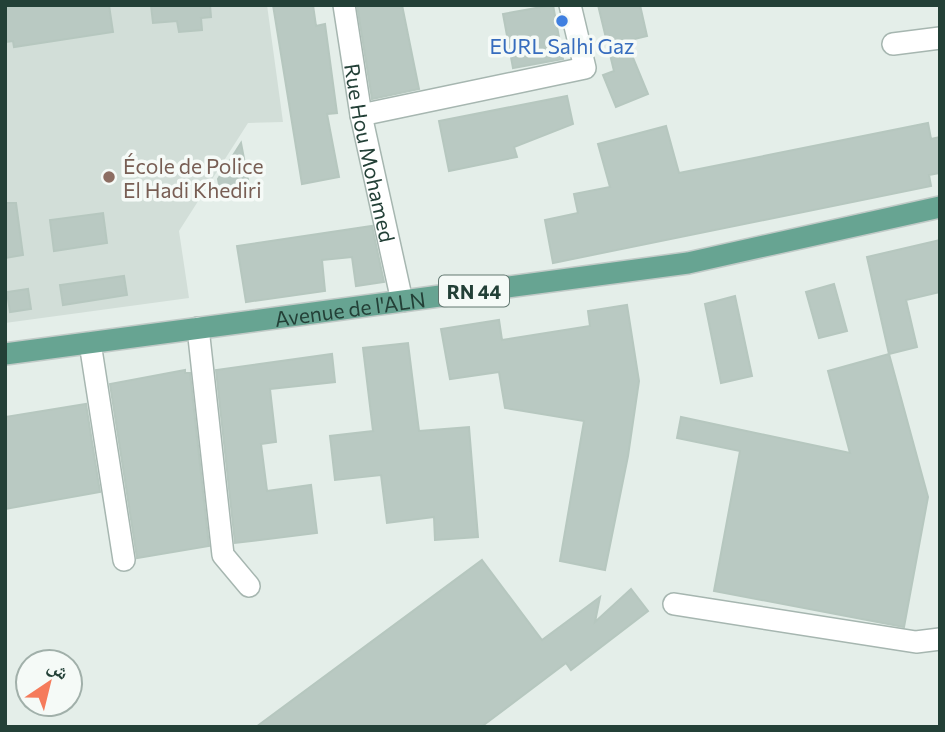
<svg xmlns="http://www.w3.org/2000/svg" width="945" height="732" font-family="Commissioner,'Noto Naskh Arabic',sans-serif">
	<rect width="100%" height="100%" fill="#e4eee9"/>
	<polygon fill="#d2ded8" points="5,5 267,5 283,122 248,123 179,231 189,298 5,323"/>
	<g fill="#b9c9c2" stroke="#b6c7bf" stroke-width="2">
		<polygon points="5,5 109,5 113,32 14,47 13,41 5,42"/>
		<polygon points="151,5 210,5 211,17 201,18 202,30 179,32 177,21 153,23"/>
		<polygon points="273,5 313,5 316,26 325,24 337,113 327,114 339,177 302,184"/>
		<polygon points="357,5 402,5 419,89 372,99"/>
		<polygon points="553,5 563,59 513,68 503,14"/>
		<polygon points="598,5 640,5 647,36 626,41 648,94 616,107 603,75 614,71"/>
		<polygon points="567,96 573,124 514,147 517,157 449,171 439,121"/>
		<polygon points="928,123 931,139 940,137 940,173 929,175 931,186 553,263 545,220 578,213 574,194 610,187 598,144 666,126 679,173"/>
		<polygon points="241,143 250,190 221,195 218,179"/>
		<polygon points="5,203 16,203 23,255 5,258"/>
		<polygon points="103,213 107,243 54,251 50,220"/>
		<polygon points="372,226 384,282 356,286 352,257 322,260 325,291 246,302 237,246"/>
		<polygon points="940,240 940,292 906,300 917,347 889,354 867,257"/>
		<polygon points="124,276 127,295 63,305 60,285"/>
		<polygon points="834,284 847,331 819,338 806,292"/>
		<polygon points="28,289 31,309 10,312 7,292"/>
		<polygon points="735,296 752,376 721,383 705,304"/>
		<polygon points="627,305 639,381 628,456 605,570 560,561 584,421 505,408 499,372 450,379 441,329 499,320 502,340 590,326 588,311"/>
		<polygon points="408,343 419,431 469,427 478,537 435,540 434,517 387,523 381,475 335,480 330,436 373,431 363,348"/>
		<polygon points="332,354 335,382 270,389 276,442 261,444 267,491 311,485 317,533 235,543 216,370"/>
		<polygon points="889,354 928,497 904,627 714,591 740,451 677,438 681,417 850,453 828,371"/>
		<polygon points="185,370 185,373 190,373 209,546 137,558 110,384"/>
		<polygon points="86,404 100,492 5,509 5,417"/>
		<polygon points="482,560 542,640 600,597 595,622 631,589 648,611 571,670 566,663 481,727 256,727"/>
	</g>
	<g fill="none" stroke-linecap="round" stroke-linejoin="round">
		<defs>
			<g id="minor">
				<path id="s1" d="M344,5l17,110 41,186"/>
				<polyline points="893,44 940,38"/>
				<polyline points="361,115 585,68 570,5"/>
				<polyline points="198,328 223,555 249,586"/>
				<polyline points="90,343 124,560"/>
				<polyline points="674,604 916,642 940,639"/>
			</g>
			<g id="major">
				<path id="s2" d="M5,354l683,-91 252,-56"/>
			</g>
		</defs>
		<use href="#minor" stroke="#a6b6b0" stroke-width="24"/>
		<use href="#major" stroke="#c1cac7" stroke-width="24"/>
		<use href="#minor" stroke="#fff" stroke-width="21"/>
		<use href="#major" stroke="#67a492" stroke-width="21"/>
	</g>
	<circle fill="#3f7fe0" stroke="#f5faf7" stroke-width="2.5" cx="562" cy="21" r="7"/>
	<circle fill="#8d6e63" stroke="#f5faf7" stroke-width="2.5" cx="109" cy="177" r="7"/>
	<g text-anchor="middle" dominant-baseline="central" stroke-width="7" stroke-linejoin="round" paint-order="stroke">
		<rect fill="#f5faf7" stroke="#627871" stroke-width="2" x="439" y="275.5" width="70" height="31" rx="5"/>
		<g font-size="19" font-weight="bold" fill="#234037">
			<text x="474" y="291">RN 44</text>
		</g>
		<g font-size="21" fill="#366cbe" stroke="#f5faf7">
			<text x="562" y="45">EURL Salhi Gaz</text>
		</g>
		<g font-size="21" fill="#234037" stroke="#f5faf7">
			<text stroke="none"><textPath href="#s1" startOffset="150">Rue Hou Mohamed</textPath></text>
			<text stroke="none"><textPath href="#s2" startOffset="348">Avenue de l'ALN</textPath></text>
		</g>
		<g font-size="21" fill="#785e54" stroke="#f5faf7" text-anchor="start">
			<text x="123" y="165">École de Police<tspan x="123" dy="24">El Hadi Khediri</tspan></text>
		</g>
	</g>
	<rect width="945" height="732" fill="none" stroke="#234037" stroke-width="14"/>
	<g transform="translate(49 683) rotate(35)"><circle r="33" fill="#f5faf7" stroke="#a1b0aa" stroke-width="2"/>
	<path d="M0-5L12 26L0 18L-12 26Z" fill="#f57b5b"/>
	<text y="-10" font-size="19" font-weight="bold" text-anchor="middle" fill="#234037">ش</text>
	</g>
</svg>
